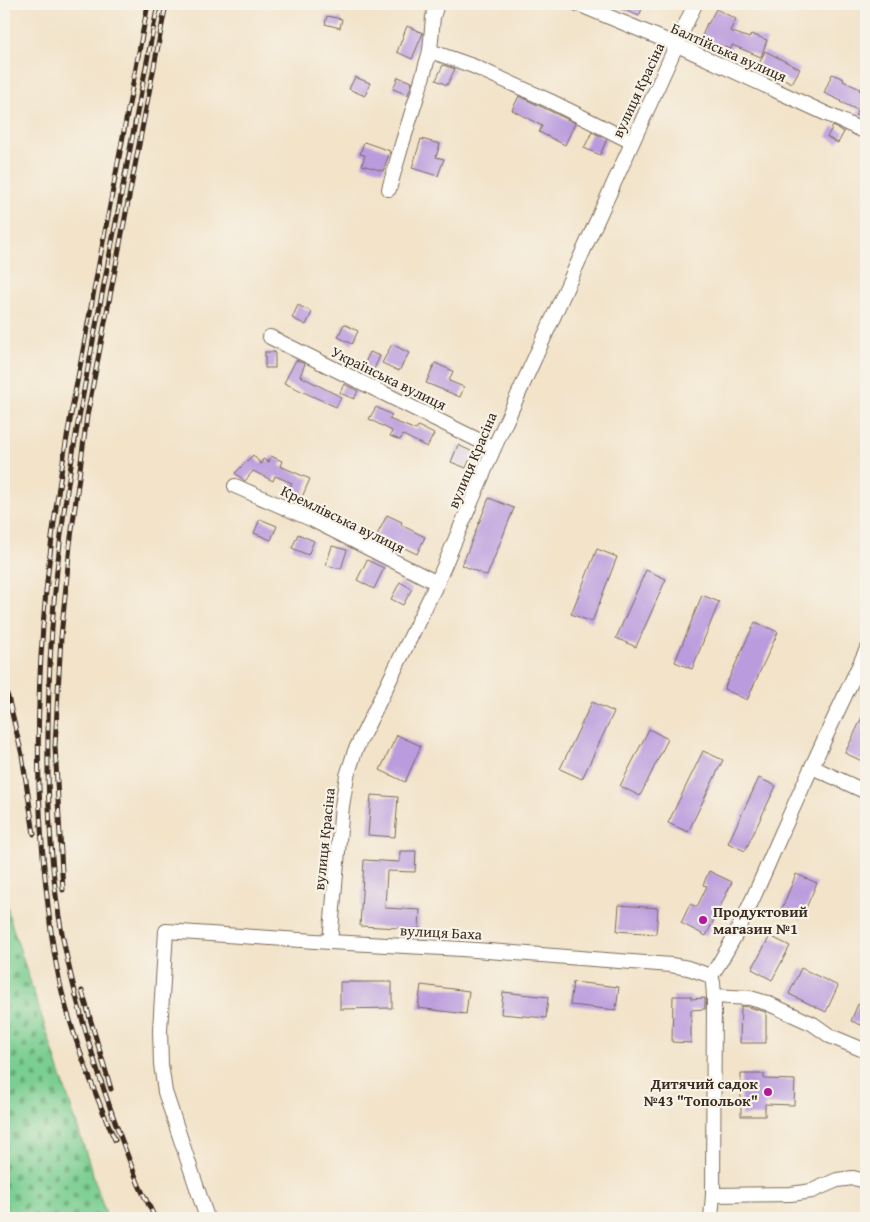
<svg xmlns="http://www.w3.org/2000/svg" width="870" height="1222" font-family="'Gentium Book Plus',serif">
	<defs>
		<pattern id="cemetery-stones" width="16" height="16" patternUnits="userSpaceOnUse" patternTransform="scale(1.25)"><rect width="16" height="16" fill="#7ace91"/><path d="M2 7V4a2 2 0 0 1 4 0v3zM10 15v-3a2 2 0 0 1 4 0v3z" fill="#65a776"/></pattern>
	</defs>
	<rect width="100%" height="100%" fill="#f7f3e8"/>
	<filter id="ink" filterUnits="userSpaceOnUse"><feTurbulence type="fractalNoise" baseFrequency=".02" numOctaves="2"/><feDisplacementMap in="SourceGraphic" scale="10" xChannelSelector="R" yChannelSelector="G"/><feConvolveMatrix kernelMatrix="1 2 1 2 8 2 1 2 1" color-interpolation-filters="sRGB"/></filter>
	<filter id="wash" filterUnits="userSpaceOnUse"><feTurbulence type="fractalNoise" baseFrequency=".0096" numOctaves="4" result="noise"/><feDisplacementMap in="SourceGraphic" scale="20" xChannelSelector="R" yChannelSelector="G"/><feGaussianBlur stdDeviation="1.12" result="paint"/><feColorMatrix in="noise" values="0 0 0 0 0 0 0 0 0 0 0 0 0 0 0 0 0 1.4 0 .05"/><feComposite in="paint" operator="in"/></filter>
	<g filter="url(#wash)">
		<rect width="100%" height="100%" fill="#f2e3c9"/>
		<polygon fill="url(#cemetery-stones)" stroke="#5a7c58" points="4,886 9,916 107,1218 4,1218"/>
		<g id="blocks">
			<g fill="#ba9bde">
				<polygon points="610,4 644,4 639,16"/>
				<polygon points="716,9 736,19 730,31 749,38 751,34 767,40 761,57 732,45 731,49 701,39 707,23 708,24"/>
				<polygon points="327,16 342,19 340,28 325,24"/>
				<polygon points="407,26 423,33 412,59 397,52"/>
				<polygon points="765,51 800,69 792,83 758,66"/>
				<polygon points="443,65 455,69 447,85 436,80"/>
				<polygon points="832,74 844,79 843,81 860,89 859,90 865,93 866,92 866,120 855,115 858,110 840,102 841,101 824,93"/>
				<polygon points="355,77 370,83 365,96 349,89"/>
				<polygon points="398,77 412,82 408,95 393,89"/>
				<polygon points="519,96 575,123 565,145 539,132 542,126 512,110"/>
				<polygon points="833,126 844,132 838,143 827,137"/>
				<polygon points="592,132 607,139 600,155 584,148"/>
				<polygon points="421,139 440,144 436,157 444,159 438,176 412,168"/>
				<polygon points="364,142 390,151 383,171 362,165 365,155 360,154"/>
				<polygon points="298,305 312,312 306,325 292,318"/>
				<polygon points="344,324 358,331 352,344 338,337"/>
				<polygon points="392,344 409,353 399,371 382,363"/>
				<rect x="265" y="352" width="10" height="16"/>
				<polygon points="370,352 380,356 374,369 364,365"/>
				<polygon points="296,360 305,364 300,376 341,397 336,407 284,383"/>
				<polygon points="435,363 453,371 449,381 464,387 460,397 426,383"/>
				<polygon points="344,384 358,391 354,399 340,393"/>
				<polygon points="376,407 392,415 389,419 416,430 418,426 434,434 427,447 403,435 400,440 390,436 392,431 369,419"/>
				<polygon points="458,445 473,452 466,468 451,462"/>
				<polygon points="253,455 261,464 263,459 269,462 271,456 282,461 280,466 310,479 302,497 288,492 292,483 275,476 273,481 253,471 245,481 235,473"/>
				<polygon points="489,498 514,508 487,576 462,565"/>
				<polygon points="387,515 402,522 401,525 425,537 417,554 377,535"/>
				<polygon points="260,519 277,526 271,540 254,533"/>
				<polygon points="298,534 314,541 308,555 292,548"/>
				<polygon points="332,546 347,550 341,569 326,565"/>
				<polygon points="597,549 617,557 592,622 571,614"/>
				<polygon points="367,560 384,568 374,589 357,580"/>
				<polygon points="646,570 666,579 636,647 616,638"/>
				<polygon points="400,582 412,589 403,605 391,599"/>
				<polygon points="702,595 719,602 692,669 675,662"/>
				<polygon points="755,622 778,632 747,700 724,689"/>
				<polygon points="592,702 614,712 582,779 560,769"/>
				<polygon points="866,709 866,763 845,753"/>
				<polygon points="649,729 668,739 640,796 620,786"/>
				<polygon points="397,735 421,746 405,782 380,770"/>
				<polygon points="703,751 723,760 688,832 668,823"/>
				<polygon points="759,778 776,786 745,851 728,843"/>
				<polygon points="371,795 398,797 395,837 368,835"/>
				<polygon points="400,851 416,851 415,872 387,871 385,908 420,910 419,929 360,926 364,860 400,862"/>
				<polygon points="709,871 732,882 706,936 681,923 690,904 697,907 707,886 703,885"/>
				<polygon points="796,874 817,883 801,919 781,911"/>
				<polygon points="619,905 658,908 656,934 617,931"/>
				<polygon points="770,936 790,946 772,980 752,969"/>
				<polygon points="801,968 838,986 826,1012 789,994"/>
				<polygon points="340,982 392,982 392,1008 340,1009"/>
				<polygon points="573,982 619,987 616,1010 570,1005"/>
				<polygon points="421,985 469,991 466,1014 418,1008"/>
				<polygon points="503,992 548,997 546,1018 501,1014"/>
				<polygon points="673,996 691,996 691,999 705,998 705,1009 691,1010 691,1043 672,1042"/>
				<polygon points="858,1004 866,1007 866,1027 851,1021"/>
				<polygon points="741,1006 748,1007 766,1012 766,1043 740,1043"/>
				<polygon points="741,1074 764,1074 764,1079 795,1080 794,1105 765,1104 765,1116 741,1116"/>
			</g>
		</g>
	</g>
	<g filter="url(#ink)">
		<use href="#blocks" fill-opacity="0" stroke="#7b6b5a" stroke-width="1"/>
		<g fill="none" stroke-linecap="round" stroke-linejoin="round">
			<defs>
				<g id="minor">
					<polyline points="578,4 677,45 866,132"/>
					<polyline points="430,51 473,66 550,101 632,142"/>
					<polyline points="389,189 402,144 418,93 430,51 433,17 437,4"/>
					<polyline points="270,337 494,448"/>
					<polyline points="235,486 313,520 437,583"/>
					<polyline points="812,767 866,792"/>
					<polyline points="330,942 342,806 347,776 355,751 437,583 494,448 695,4"/>
					<path d="M711,976c29,-43 48,-92 69,-139 28,-63 57,-125 86,-186"/>
					<polyline points="714,996 750,998 767,1003 813,1024 830,1036 866,1051"/>
					<polyline points="713,1195 791,1194 812,1191 837,1180 853,1178 866,1181"/>
					<polyline points="207,1218 165,1092 161,1064 160,1030 166,931 330,942 462,949 671,965 688,968 711,976"/>
					<polyline points="711,1218 713,1195 714,996 713,983 711,976"/>
				</g>
			</defs>
			<use href="#minor" stroke="#7b6b5a" stroke-width="16"/>
			<use href="#minor" stroke="#fff" stroke-width="14"/>
			<defs>
				<g id="rail">
					<polyline points="4,687 8,697 22,755 34,834"/>
					<polyline points="63,890 55,746 61,637 70,545 87,416 166,4"/>
					<polyline points="82,991 111,1089"/>
					<path d="M115,1140c-21,-48 -40,-97 -53,-148 -9,-37 -13,-76 -17,-115 -13,-125 -6,-252 12,-376 8,-61 21,-122 32,-183 19,-105 39,-210 59,-314"/>
					<path d="M155,1218c-5,-11 -11,-22 -16,-33 -33,-83 -62,-169 -78,-257 -9,-50 -12,-103 -13,-155 -1,-87 4,-175 16,-261 9,-68 22,-135 35,-202 20,-102 40,-204 59,-306"/>
				</g>
			</defs>
			<use href="#rail" stroke="#3b2a1e" stroke-width="5"/>
			<use href="#rail" stroke="#f7f3e8" stroke-width="3" stroke-dasharray="9" stroke-linecap="butt"/>
		</g>
	</g>
	<g fill="#b5179e" stroke="#f7f3e8" stroke-width="2">
		<circle cx="703" cy="920" r="5"/>
		<circle cx="768" cy="1092" r="5"/>
	</g>
	<g text-anchor="middle" dominant-baseline="central" stroke-width="4.5" stroke-linejoin="round" paint-order="stroke">
		<g font-size="15" fill="#3b2a1e" stroke="#f7f3e8">
			<text transform="translate(729 52) rotate(24)">Балтійська вулиця</text>
			<text transform="translate(638 90) rotate(-65)">вулиця Красіна</text>
			<text transform="translate(389 378) rotate(26)">Українська вулиця</text>
			<text transform="translate(472 460) rotate(-67)">вулиця Красіна</text>
			<text transform="translate(343 519) rotate(26)">Кремлівська вулиця</text>
			<text transform="translate(324 839) rotate(-84)">вулиця Красіна</text>
			<text transform="translate(441 932) rotate(3)">вулиця Баха</text>
		</g>
		<g font-size="15" font-weight="bold" fill="#3b2a1e" stroke="#f7f3e8" text-anchor="start">
			<text x="713" y="911">Продуктовий<tspan x="713" dy="17">магазин №1</tspan></text>
			<text x="758" y="1083" text-anchor="end">Дитячий садок<tspan x="758" dy="17">№43 "Топольок"</tspan></text>
		</g>
	</g>
	<rect width="870" height="1222" fill="none" stroke="#f7f3e8" stroke-width="20"/>
</svg>
